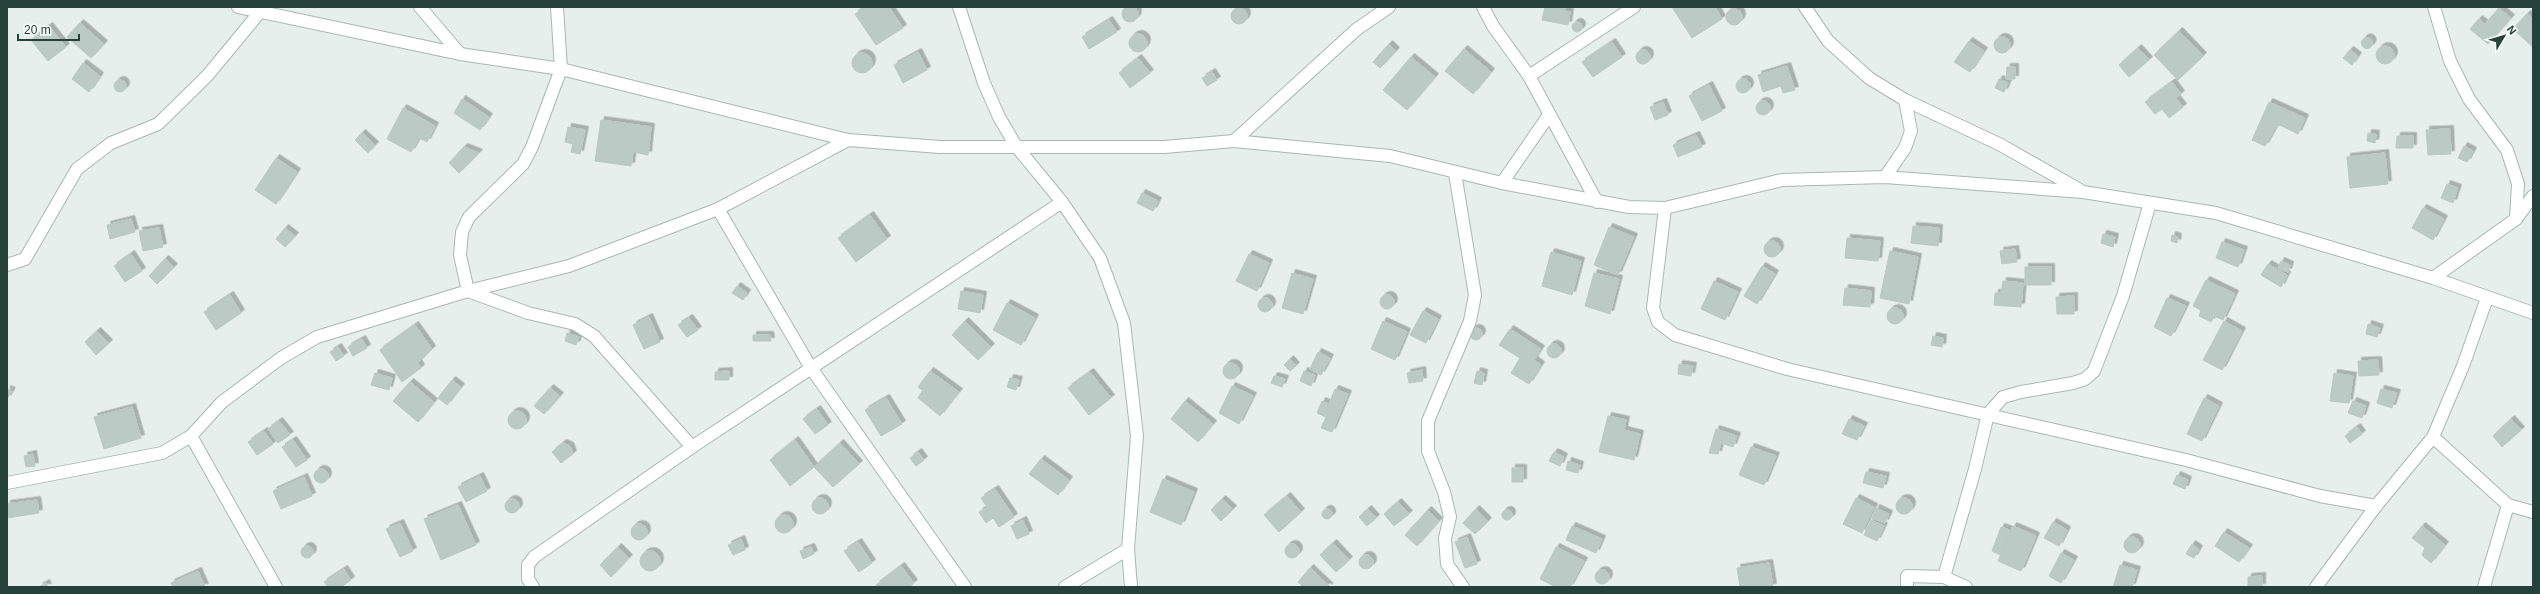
<svg xmlns="http://www.w3.org/2000/svg" width="2540" height="594" font-family="Helvetica,sans-serif">
	<defs>
		<filter id="shadow"><feDropShadow dx="3.5" dy="-3.5" stdDeviation="0" flood-color="#0004"/></filter>
	</defs>
	<rect width="100%" height="100%" fill="#e6efeb"/>
	<g fill="#bbcac4" stroke="#b8c9c2" filter="url(#shadow)">
		<circle cx="1130" cy="14" r="8"/>
		<polygon points="866,7 889,7 903,28 876,45 855,14"/>
		<polygon points="1545,7 1565,7 1564,11 1570,12 1568,25 1542,20"/>
		<polygon points="1672,7 1715,7 1722,19 1692,38"/>
		<circle cx="1239" cy="16" r="8"/>
		<polygon points="2499,8 2511,18 2488,44 2470,29 2479,19 2485,24"/>
		<circle cx="1734" cy="17" r="8"/>
		<polygon points="2527,14 2533,19 2533,47 2513,29"/>
		<polygon points="1109,20 1117,32 1089,49 1082,37"/>
		<circle cx="1577" cy="27" r="5"/>
		<polygon points="80,23 104,44 91,58 67,37"/>
		<polygon points="49,26 66,47 48,61 31,40"/>
		<polygon points="2179,31 2203,56 2178,80 2154,55"/>
		<circle cx="1138" cy="43" r="9"/>
		<circle cx="2002" cy="45" r="8"/>
		<circle cx="2367" cy="43" r="5.5"/>
		<polygon points="1969,41 1984,51 1970,72 1954,62"/>
		<polygon points="1612,42 1622,57 1593,77 1582,62"/>
		<polygon points="1389,44 1396,51 1380,68 1373,62"/>
		<circle cx="2385" cy="55" r="9"/>
		<polygon points="2138,48 2149,60 2129,77 2119,65"/>
		<polygon points="1464,49 1491,72 1473,94 1445,71"/>
		<polygon points="2350,50 2358,56 2352,65 2343,58"/>
		<circle cx="1643" cy="57" r="7"/>
		<polygon points="918,52 927,70 903,83 894,65"/>
		<circle cx="862" cy="63" r="10"/>
		<polygon points="1411,57 1435,77 1407,110 1383,90"/>
		<polygon points="1138,58 1150,73 1130,88 1119,73"/>
		<polygon points="83,63 100,76 89,92 72,79"/>
		<polygon points="1787,66 1795,90 1783,93 1781,86 1763,92 1758,75"/>
		<polygon points="2007,67 2015,67 2015,79 2006,79"/>
		<polygon points="1212,72 1217,80 1207,86 1202,78"/>
		<circle cx="1743" cy="86" r="7"/>
		<polygon points="1999,79 2008,83 2004,92 1995,88"/>
		<circle cx="120" cy="86" r="6"/>
		<polygon points="2172,82 2181,94 2176,98 2183,107 2169,118 2162,109 2155,114 2145,102"/>
		<polygon points="1709,85 1722,111 1702,121 1689,96"/>
		<polygon points="462,99 489,117 480,130 454,113"/>
		<circle cx="1763" cy="108" r="7"/>
		<polygon points="1663,102 1668,115 1655,120 1650,107"/>
		<polygon points="2269,102 2305,118 2298,134 2280,125 2276,126 2265,146 2252,140"/>
		<polygon points="403,108 435,126 427,142 419,138 411,152 387,139"/>
		<polygon points="601,120 651,127 648,155 633,152 631,166 595,161"/>
		<polygon points="568,127 585,130 580,154 571,152 573,144 565,142"/>
		<polygon points="2450,129 2451,154 2428,155 2426,130"/>
		<polygon points="362,133 375,145 368,153 355,140"/>
		<polygon points="2368,133 2376,134 2375,143 2367,141"/>
		<polygon points="1696,135 1702,147 1678,157 1673,145"/>
		<polygon points="2397,136 2413,136 2413,148 2396,148"/>
		<polygon points="2464,146 2473,151 2467,162 2458,158"/>
		<polygon points="464,147 479,153 459,173 449,163"/>
		<polygon points="2385,153 2388,184 2350,188 2347,157"/>
		<polygon points="276,158 297,172 276,204 255,190"/>
		<polygon points="2447,184 2458,188 2453,203 2441,198"/>
		<polygon points="1142,193 1158,201 1153,211 1137,203"/>
		<polygon points="2423,208 2444,219 2433,240 2412,228"/>
		<polygon points="870,215 887,239 856,262 838,238"/>
		<polygon points="131,219 135,232 110,239 107,225"/>
		<polygon points="1913,226 1939,228 1938,246 1911,243"/>
		<polygon points="1609,227 1634,237 1618,275 1594,265"/>
		<polygon points="159,228 163,247 143,251 139,231"/>
		<polygon points="285,228 295,236 285,247 276,239"/>
		<polygon points="2103,234 2115,237 2113,247 2101,243"/>
		<polygon points="2172,235 2178,237 2177,243 2171,241"/>
		<polygon points="1847,238 1880,241 1878,261 1845,258"/>
		<circle cx="1772" cy="249" r="8"/>
		<polygon points="2222,242 2244,250 2238,267 2216,258"/>
		<polygon points="2015,249 2017,262 2002,264 2000,251"/>
		<polygon points="1890,251 1918,257 1909,304 1880,298"/>
		<polygon points="1551,252 1581,261 1572,295 1542,286"/>
		<polygon points="131,254 142,271 125,282 114,266"/>
		<polygon points="1249,254 1269,263 1257,291 1236,281"/>
		<polygon points="165,259 174,267 157,284 149,276"/>
		<polygon points="2281,261 2290,265 2288,272 2278,268"/>
		<polygon points="2268,264 2287,275 2281,287 2261,275"/>
		<polygon points="1762,266 1775,274 1757,304 1744,296"/>
		<rect x="2025" y="267" width="26" height="18"/>
		<polygon points="1292,273 1313,279 1303,314 1282,308"/>
		<polygon points="1594,273 1619,279 1610,314 1585,306"/>
		<polygon points="2206,280 2235,294 2223,320 2214,316 2211,322 2199,316 2201,310 2193,306"/>
		<polygon points="1714,281 1738,292 1725,320 1701,309"/>
		<polygon points="2003,281 2023,283 2021,307 1994,305 1995,293 2001,293"/>
		<polygon points="737,286 747,293 743,300 732,293"/>
		<polygon points="1845,288 1871,291 1870,307 1843,305"/>
		<polygon points="961,291 983,295 980,313 958,309"/>
		<circle cx="1387" cy="302" r="7"/>
		<polygon points="230,295 241,313 216,330 204,312"/>
		<polygon points="2074,296 2074,314 2057,314 2056,297"/>
		<circle cx="1265" cy="305" r="7"/>
		<polygon points="2167,298 2186,306 2171,336 2154,327"/>
		<polygon points="1007,303 1035,318 1021,345 993,330"/>
		<circle cx="1895" cy="316" r="8"/>
		<polygon points="1423,311 1438,319 1426,343 1410,335"/>
		<polygon points="649,317 660,342 644,349 633,325"/>
		<polygon points="689,318 698,330 687,337 678,325"/>
		<polygon points="965,321 991,347 978,360 952,335"/>
		<polygon points="1383,321 1407,332 1395,360 1371,349"/>
		<polygon points="2224,321 2242,331 2222,370 2203,360"/>
		<polygon points="2368,324 2380,328 2377,337 2366,334"/>
		<polygon points="415,325 432,349 418,363 421,368 402,382 380,350"/>
		<circle cx="1476" cy="334" r="6"/>
		<polygon points="1510,329 1541,349 1534,360 1541,365 1529,384 1511,373 1520,358 1499,345"/>
		<polygon points="97,331 109,343 96,355 85,342"/>
		<polygon points="567,333 579,337 576,345 565,341"/>
		<polygon points="753,335 770,335 771,341 753,341"/>
		<polygon points="1933,336 1943,338 1942,347 1931,345"/>
		<polygon points="362,339 367,348 353,356 348,347"/>
		<circle cx="1554" cy="351" r="7"/>
		<polygon points="338,347 344,356 336,361 330,352"/>
		<polygon points="1318,352 1330,358 1321,375 1310,369"/>
		<polygon points="1290,359 1296,366 1290,371 1284,365"/>
		<polygon points="2378,360 2379,375 2359,376 2358,361"/>
		<circle cx="1231" cy="371" r="8"/>
		<polygon points="1679,364 1693,366 1691,376 1678,374"/>
		<polygon points="1422,370 1423,381 1409,383 1407,373"/>
		<polygon points="729,371 729,380 715,380 715,372"/>
		<polygon points="930,371 959,392 946,408 918,387"/>
		<polygon points="1304,371 1315,375 1311,386 1300,381"/>
		<polygon points="1477,371 1484,373 1482,385 1474,383"/>
		<polygon points="1090,372 1111,398 1089,415 1068,388"/>
		<polygon points="375,373 392,378 389,390 371,385"/>
		<polygon points="2334,373 2353,376 2349,403 2330,401"/>
		<polygon points="1274,376 1285,379 1282,387 1271,383"/>
		<polygon points="1010,378 1019,380 1016,390 1007,387"/>
		<polygon points="452,380 461,387 447,405 438,398"/>
		<polygon points="410,382 434,402 418,422 393,401"/>
		<polygon points="1232,386 1253,396 1239,424 1219,413"/>
		<polygon points="550,388 560,396 544,414 534,406"/>
		<polygon points="7,389 12,391 7,399"/>
		<polygon points="1335,389 1348,394 1332,432 1321,428 1326,417 1317,413 1322,401 1329,404"/>
		<polygon points="2381,389 2397,393 2392,408 2377,403"/>
		<polygon points="923,390 946,408 940,416 918,398"/>
		<polygon points="886,398 902,424 881,436 865,410"/>
		<polygon points="2204,398 2219,406 2202,441 2187,434"/>
		<polygon points="1185,401 1213,424 1198,442 1171,419"/>
		<polygon points="2353,401 2366,406 2362,418 2348,413"/>
		<polygon points="132,407 141,438 104,449 94,417"/>
		<polygon points="817,409 828,425 815,434 803,419"/>
		<circle cx="517" cy="420" r="9"/>
		<polygon points="1608,416 1626,420 1624,430 1640,434 1634,460 1599,452"/>
		<polygon points="1849,419 1864,426 1857,440 1842,434"/>
		<polygon points="2511,419 2521,430 2502,447 2493,436"/>
		<polygon points="279,421 290,435 278,443 268,429"/>
		<polygon points="2357,427 2362,434 2350,443 2345,436"/>
		<polygon points="1716,429 1737,436 1733,447 1721,443 1718,454 1709,453"/>
		<polygon points="264,431 273,444 257,455 248,442"/>
		<polygon points="293,440 307,460 296,467 282,447"/>
		<polygon points="795,440 814,467 790,486 770,460"/>
		<polygon points="563,443 570,446 573,454 561,463 552,452"/>
		<polygon points="840,443 859,464 833,487 814,467"/>
		<polygon points="1751,447 1776,456 1764,485 1739,475"/>
		<polygon points="918,452 924,460 916,466 910,458"/>
		<polygon points="1554,452 1564,457 1560,466 1549,461"/>
		<polygon points="33,454 35,466 26,467 24,456"/>
		<polygon points="1041,459 1069,480 1058,495 1029,474"/>
		<polygon points="1568,461 1580,465 1578,473 1566,470"/>
		<rect x="1512" y="468" width="11" height="14"/>
		<circle cx="321" cy="476" r="7"/>
		<polygon points="1866,472 1886,476 1883,488 1863,483"/>
		<polygon points="2177,475 2188,480 2185,489 2173,484"/>
		<polygon points="480,476 487,491 466,502 458,487"/>
		<polygon points="304,477 312,496 281,509 273,491"/>
		<polygon points="1163,479 1194,492 1181,525 1150,512"/>
		<polygon points="995,489 1014,517 999,527 993,518 986,523 979,512 987,507 981,498"/>
		<polygon points="1287,496 1301,512 1279,532 1264,515"/>
		<circle cx="820" cy="506" r="8"/>
		<circle cx="1904" cy="506" r="8"/>
		<polygon points="1856,498 1874,507 1862,533 1843,524"/>
		<circle cx="512" cy="506" r="7"/>
		<polygon points="1222,499 1233,509 1221,521 1211,510"/>
		<polygon points="37,500 39,513 7,518 7,504"/>
		<polygon points="1398,502 1409,514 1394,526 1384,514"/>
		<polygon points="458,505 476,545 441,560 424,519"/>
		<polygon points="1876,508 1889,514 1885,523 1872,518"/>
		<circle cx="1327" cy="514" r="5"/>
		<polygon points="1368,509 1376,518 1367,526 1359,517"/>
		<polygon points="1476,509 1488,521 1475,534 1463,523"/>
		<polygon points="1428,510 1439,521 1417,546 1405,535"/>
		<circle cx="1507" cy="515" r="5"/>
		<circle cx="784" cy="524" r="9"/>
		<polygon points="1023,520 1029,534 1017,539 1011,526"/>
		<polygon points="1871,520 1884,526 1877,541 1864,535"/>
		<polygon points="2053,522 2067,530 2059,546 2044,538"/>
		<polygon points="400,523 413,551 400,557 386,529"/>
		<circle cx="639" cy="532" r="8"/>
		<polygon points="1572,526 1602,539 1596,553 1566,540"/>
		<polygon points="2013,526 2036,536 2021,571 1998,561"/>
		<polygon points="2422,526 2445,545 2431,563 2422,555 2425,548 2412,538"/>
		<polygon points="2001,527 2010,530 2000,555 1992,551"/>
		<polygon points="2224,532 2249,548 2239,562 2215,546"/>
		<circle cx="2132" cy="545" r="8"/>
		<polygon points="1467,537 1477,564 1465,568 1455,542"/>
		<polygon points="741,539 745,550 733,555 728,545"/>
		<polygon points="858,542 872,563 859,572 844,551"/>
		<polygon points="1333,543 1349,560 1336,572 1320,555"/>
		<circle cx="1292" cy="551" r="7"/>
		<polygon points="2192,544 2199,549 2194,558 2186,554"/>
		<circle cx="307" cy="552" r="6"/>
		<polygon points="618,547 629,558 611,577 600,565"/>
		<polygon points="811,547 814,554 803,559 800,551"/>
		<polygon points="1556,547 1584,561 1570,587 1556,587 1540,579"/>
		<circle cx="650" cy="561" r="10"/>
		<polygon points="2061,553 2074,560 2061,583 2049,576"/>
		<circle cx="1366" cy="562" r="7"/>
		<polygon points="1769,563 1773,587 1740,587 1737,568"/>
		<polygon points="2120,565 2137,570 2132,587 2113,587"/>
		<polygon points="901,566 914,583 909,587 877,587 876,585"/>
		<polygon points="1310,568 1330,587 1303,587 1298,582"/>
		<polygon points="344,569 351,580 341,587 328,587 324,582"/>
		<circle cx="1602" cy="577" r="7"/>
		<polygon points="198,571 205,587 173,587 171,583"/>
		<polygon points="2262,576 2262,587 2248,587 2248,577"/>
		<polygon points="46,583 48,587 39,587"/>
	</g>
	<g fill="none" stroke-linecap="round" stroke-linejoin="round">
		<defs>
			<g id="minor">
				<polyline points="238,7 460,54 561,69 848,140 940,147 1164,147 1234,141 1390,156 1502,183 1629,207 1665,208 1782,180 1885,177 2083,192 2216,213 2433,278 2533,313"/>
				<polyline points="420,7 460,54"/>
				<polyline points="557,7 561,69 532,147 523,164 469,217 462,232 460,255 468,291 528,313 575,324 594,336 692,447"/>
				<polyline points="959,7 984,83 999,117 1016,146 1062,202 1100,258 1124,323 1137,436 1128,549 1131,587"/>
				<polyline points="1483,7 1493,26 1529,76 1597,202"/>
				<polyline points="1805,7 1828,41 1869,78 1905,100 2001,145 2080,190"/>
				<polyline points="2434,7 2450,61 2469,99 2507,150 2518,184 2516,219"/>
				<polyline points="1529,76 1634,7"/>
				<polyline points="1234,141 1357,29 1389,7"/>
				<polyline points="1455,173 1475,295 1470,321 1428,421 1428,451 1444,492 1450,517 1445,538 1447,564 1463,587"/>
				<polyline points="1885,177 1905,148 1911,131 1905,100"/>
				<polyline points="1502,183 1549,115"/>
				<polyline points="1665,208 1653,308 1658,322 1675,335 1787,369 2186,460 2320,496 2376,506"/>
				<polyline points="718,209 811,368 965,587"/>
				<polyline points="7,265 25,259 77,169 111,143 158,124 207,76 260,12"/>
				<polyline points="2433,278 2516,219 2533,196"/>
				<polyline points="2487,298 2463,366 2433,437 2508,505 2533,512"/>
				<polyline points="191,436 276,587"/>
				<polyline points="7,483 162,453 191,436 222,402 281,358 317,337 468,291 569,266 718,209 848,140"/>
				<polyline points="1944,577 1966,587"/>
				<polyline points="533,587 528,579 528,565 534,557 692,447 1062,202"/>
				<polyline points="1065,587 1128,549"/>
				<polyline points="1907,587 1907,576 1944,577 1975,469 1988,414 2003,397 2021,392 2073,383 2085,379 2094,371 2123,296 2150,203"/>
				<polyline points="2316,587 2376,506 2433,437"/>
				<polyline points="2484,587 2508,505"/>
			</g>
		</defs>
		<use href="#minor" stroke="#a8b8b2" stroke-width="14"/>
		<use href="#minor" stroke="#fff" stroke-width="12"/>
	</g>
	<rect width="2540" height="594" fill="none" stroke="#24423a" stroke-width="16"/>
	<g transform="translate(2504 36) rotate(52)" stroke="#f7fbf9" stroke-width="3" paint-order="stroke">
	<path d="M0-3L7 15L0 10L-7 15Z" fill="#24423a"/>
	<text y="-6" font-size="11" font-weight="bold" text-anchor="middle" fill="#24423a">N</text>
	</g>
	<path d="M18 34v6h61v-6" fill="none" stroke="#24423a" stroke-width="2"/>
	<text x="24" y="34" font-size="12" fill="#24423a" stroke="#f7fbf9" stroke-width="3" paint-order="stroke">20 m</text>
</svg>
